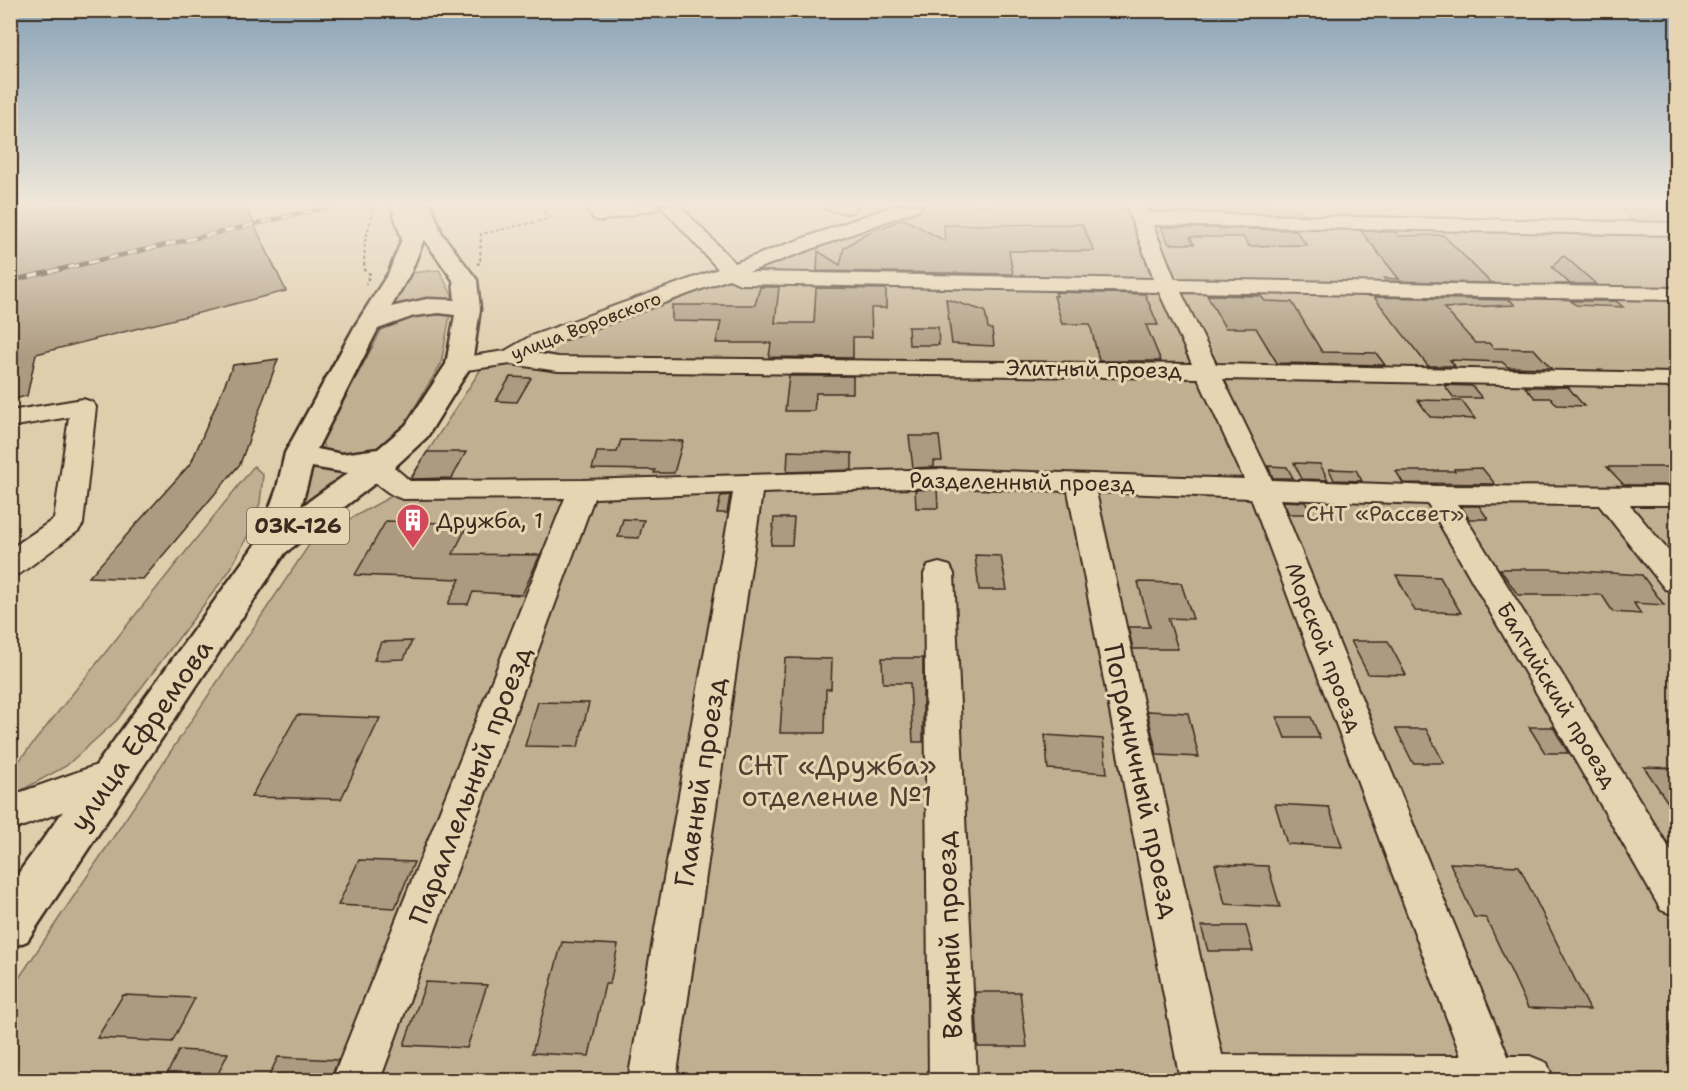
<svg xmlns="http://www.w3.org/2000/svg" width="1687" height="1091" font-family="'Shantell Sans',sans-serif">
	<rect width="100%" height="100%" fill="#e0cdac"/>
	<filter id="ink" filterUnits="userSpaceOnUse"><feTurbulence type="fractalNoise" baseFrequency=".0167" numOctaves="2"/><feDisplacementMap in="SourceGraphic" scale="12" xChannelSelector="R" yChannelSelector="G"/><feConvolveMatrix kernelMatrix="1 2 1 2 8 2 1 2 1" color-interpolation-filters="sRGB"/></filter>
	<g filter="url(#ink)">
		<g fill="#c2af92" stroke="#7e6c58" stroke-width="1.5">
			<polygon points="913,205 1281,205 1317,218 1636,223 1620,209 1676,211 1676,1080 11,1080 11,990 313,539 403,490 481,369 539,341"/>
			<polygon points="439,270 453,297 445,301 393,306 411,273"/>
			<polygon points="443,311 450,315 441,364 404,425 380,450 360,458 326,453 322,442 385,323 396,317"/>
			<polygon points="254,466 263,475 260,503 249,533 230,570 117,720 66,766 11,796 11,771"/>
			<polygon points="309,467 331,471 357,471 301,516 297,499"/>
		</g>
		<g fill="#ad9a80" stroke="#3b2a1e" stroke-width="1.5">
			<polygon points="20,205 245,205 286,291 36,354 27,396 10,400 10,207"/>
			<polygon points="904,219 945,241 944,225 1082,224 1094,251 1009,251 1013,274 817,271 818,251 840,265 844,248 865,234"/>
			<polygon points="1161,227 1295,230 1307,245 1249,246 1243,237 1190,237 1194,244 1169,244"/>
			<polygon points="1361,231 1396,232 1399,236 1443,235 1490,282 1495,283 1386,281 1384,278 1399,279"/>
			<polygon points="1563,255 1596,284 1554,284 1570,284 1552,267"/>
			<polygon points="760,287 779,287 775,323 814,323 816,288 886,289 886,308 871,308 872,337 853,337 853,358 769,357 771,343 716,343 721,322 672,321 672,305 755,305"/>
			<polygon points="1055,292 1145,294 1158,325 1146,325 1161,361 1099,361 1090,324 1062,324 1054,296 1057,296"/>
			<polygon points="1207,295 1261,296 1265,301 1292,302 1322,352 1376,353 1385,365 1277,363 1256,328 1225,328"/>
			<polygon points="1374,297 1510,300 1515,305 1444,308 1475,343 1489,343 1493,348 1534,349 1551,368 1508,367 1502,362 1450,360 1455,366 1428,366"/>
			<polygon points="946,299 985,311 988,328 992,329 994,346 952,344"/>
			<polygon points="1571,301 1616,301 1623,307 1576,305"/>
			<polygon points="908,327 938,327 939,345 909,345"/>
			<polygon points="278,359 240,464 143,579 89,577 191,463 233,365"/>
			<polygon points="789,376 853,376 853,393 816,393 814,411 785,411"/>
			<polygon points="510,377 531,378 517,402 496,401"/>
			<polygon points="1444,385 1472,386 1482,398 1454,398"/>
			<polygon points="1525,387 1568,387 1584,406 1557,405 1551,398 1535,398"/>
			<polygon points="1418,400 1462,401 1475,419 1430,417"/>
			<polygon points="909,436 939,436 942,461 934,461 934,467 913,468"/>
			<polygon points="621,440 683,441 674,473 654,473 655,470 592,469 597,452 617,452"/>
			<polygon points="788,451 852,453 852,470 787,472"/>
			<polygon points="427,452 466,452 452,478 411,479"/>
			<polygon points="1294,463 1320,464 1328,480 1302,479"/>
			<polygon points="1268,466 1287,467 1293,478 1273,478"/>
			<polygon points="1607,467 1677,467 1677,485 1624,485"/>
			<polygon points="1482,468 1495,484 1403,483 1396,471 1455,471 1454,469"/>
			<polygon points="1329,469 1356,470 1362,481 1334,480"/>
			<polygon points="937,489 938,508 916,508 915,490"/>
			<polygon points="730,495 727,513 717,513 721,496"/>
			<polygon points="1283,501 1305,502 1312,514 1289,514"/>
			<polygon points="1461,506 1479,506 1488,519 1469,519"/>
			<polygon points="774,518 794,518 792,545 771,545"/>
			<polygon points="623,519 644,520 639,538 618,537"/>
			<polygon points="386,521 468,524 453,554 540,555 522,595 473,592 468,604 448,604 460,579 355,575"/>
			<polygon points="975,555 1001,556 1007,590 979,590"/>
			<polygon points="1500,569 1548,569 1642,575 1664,605 1634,603 1641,614 1613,612 1602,595 1518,595"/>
			<polygon points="1396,575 1440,577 1461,613 1415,611"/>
			<polygon points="1138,582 1181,583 1193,619 1168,618 1178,649 1133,649 1128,627 1150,627"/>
			<polygon points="412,641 404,659 374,660 381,642"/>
			<polygon points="1351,641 1388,641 1406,675 1368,674"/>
			<polygon points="785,658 832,659 831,689 826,689 825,733 780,733"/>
			<polygon points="882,658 923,658 923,742 913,742 910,683 883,683"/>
			<polygon points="538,702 589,703 578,747 525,746"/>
			<polygon points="1147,711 1188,713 1199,757 1157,755"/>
			<polygon points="297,715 380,718 341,799 251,797"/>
			<polygon points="1277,717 1311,717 1320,738 1285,738"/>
			<polygon points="1529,727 1553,727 1568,753 1545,753"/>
			<polygon points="1396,729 1426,729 1444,763 1413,763"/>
			<polygon points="1045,735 1103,739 1107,773 1048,769"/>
			<polygon points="1644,767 1677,768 1677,816"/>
			<polygon points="1275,804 1329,807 1342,847 1287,844"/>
			<polygon points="359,860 414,862 395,908 338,905"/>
			<polygon points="1450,863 1519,866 1590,1010 1528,1008 1486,918 1474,917"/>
			<polygon points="1215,864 1268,866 1280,907 1225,904"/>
			<polygon points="1201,926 1246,926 1253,951 1208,951"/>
			<polygon points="562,942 618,945 610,984 605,984 589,1056 532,1053"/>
			<polygon points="426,982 487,985 467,1048 404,1045"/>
			<polygon points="975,992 1020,992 1027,1047 978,1047"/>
			<polygon points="123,995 195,998 172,1042 97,1038"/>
			<polygon points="179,1050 228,1053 215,1080 164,1080"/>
			<polygon points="278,1057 338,1060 330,1080 267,1080"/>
		</g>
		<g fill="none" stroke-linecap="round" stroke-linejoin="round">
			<defs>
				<g id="minor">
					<polygon points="584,205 603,205 606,208 622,205 659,205 657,209 601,221 594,219"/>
					<path d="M660,205h19l56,58 160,-58h27l-2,4 -171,63 405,7 -28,-74h18l4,8 528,10v12l-523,-10 22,54 501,9v12l-495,-8 35,72 460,9v14l-453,-8 49,101 165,6 239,1v18h-46l46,55v32l-11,-3 -66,-84 -142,-1 219,355v57l-15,-6 -233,-406 -148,-5 228,557h22l17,7 7,17h-374l-112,-589 -126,-4 -180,6 -86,587h-48l105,-587 -139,5 -214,582h-48l233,-582 -162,1c-15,-4 -32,-19 -41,-32l4,-6c20,-5 30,8 44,20l173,-1 359,-11 302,10 -46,-101 -640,-7 -47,-7 -52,7 -8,-2 -4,-5 4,-5 54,-8 26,-15 187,-67zM729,279l11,5 419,8 33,72 -634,-7 -24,-4 13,-7zM1096,492l155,6 210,558 -239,-1z"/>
					<polygon points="824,205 855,205 856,207 854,211 847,213 826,209"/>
					<polygon points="83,399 92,402 96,407 83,524 78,531 21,573 10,576 10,549 54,519 69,417 10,427 10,411"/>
					<polygon points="939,563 950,566 954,574 977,1080 929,1080 924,574 928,566"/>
					<polygon points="111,760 124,765 130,777 124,789 10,831 10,796"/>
				</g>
				<path id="major" d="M391,205h40l11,29 35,46 3,29 -8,55 -45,73 -40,37 -102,79 -258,388 -17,7v-63l247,-343 20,-54 8,-35 71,-129 33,-52 13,-33zM424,239l29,41 2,20 -28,-1 -36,8 20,-35zM439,313l16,2 -9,49 -40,61 -28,24 -36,5 -25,-5 61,-120 36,-13zM312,467l36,6 -47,34z"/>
			</defs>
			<use href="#minor" stroke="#3b2a1e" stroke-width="4"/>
			<use href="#major" stroke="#3b2a1e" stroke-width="5"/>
			<g stroke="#3b2a1e" stroke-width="2" stroke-dasharray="3 3" stroke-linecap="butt">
				<polyline points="361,205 361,208 374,208 365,241 364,270 370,274 366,284"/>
				<polyline points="477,264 480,263 481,234 549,219 540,205"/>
			</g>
			<use href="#minor" fill="#e7d4b2" fill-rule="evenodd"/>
			<use href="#major" fill="#e7d4b2" fill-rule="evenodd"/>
			<defs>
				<polyline id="rail" points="10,281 337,205"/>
			</defs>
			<use href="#rail" stroke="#3b2a1e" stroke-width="4.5"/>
			<use href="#rail" stroke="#e7d4b2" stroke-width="3" stroke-dasharray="10" stroke-linecap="butt"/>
		</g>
	</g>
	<linearGradient id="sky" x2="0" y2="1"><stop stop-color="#88a2b7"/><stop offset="0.57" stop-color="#f1e8da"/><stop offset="1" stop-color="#f1e8da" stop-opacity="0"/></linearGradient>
	<rect width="1687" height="358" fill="url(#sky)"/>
	<defs>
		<symbol id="building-pin" viewBox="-11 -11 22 30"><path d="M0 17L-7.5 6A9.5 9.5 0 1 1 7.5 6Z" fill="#d1495b" stroke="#e7d4b2"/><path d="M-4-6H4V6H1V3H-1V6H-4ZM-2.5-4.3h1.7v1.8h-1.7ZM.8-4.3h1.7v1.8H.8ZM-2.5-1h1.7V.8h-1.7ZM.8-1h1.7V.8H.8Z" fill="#fff"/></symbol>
	</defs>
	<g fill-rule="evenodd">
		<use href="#building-pin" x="394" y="501" width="38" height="52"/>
	</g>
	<g text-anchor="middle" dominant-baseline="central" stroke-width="6" stroke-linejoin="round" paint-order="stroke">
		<g font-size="18" fill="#3b2a1e" stroke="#e7d4b2">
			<text transform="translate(586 326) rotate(-21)">улица Воровского</text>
		</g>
		<rect fill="#e7d4b2" stroke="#6f5d4a" stroke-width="1.5" x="247" y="508" width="102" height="36" rx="4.5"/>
		<g font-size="21" font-weight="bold" fill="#3b2a1e">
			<text x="298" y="526">03К-126</text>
		</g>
		<g font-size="22" fill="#3b2a1e" stroke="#e7d4b2">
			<text transform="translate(1094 369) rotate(1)">Элитный проезд</text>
			<text transform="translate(1022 482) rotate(1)">Разделенный проезд</text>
			<text transform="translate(1324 647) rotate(69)">Морской проезд</text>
			<text transform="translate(1557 695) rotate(59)">Балтийский проезд</text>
		</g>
		<g font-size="22" fill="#4f3e2f" stroke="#e7d4b2">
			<text x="1385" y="513">СНТ «Рассвет»</text>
		</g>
		<g font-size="22" fill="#3b2a1e" stroke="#e7d4b2" text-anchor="start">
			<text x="436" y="520">Дружба, 1</text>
		</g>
		<g font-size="27" fill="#3b2a1e" stroke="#e7d4b2">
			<text transform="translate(141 735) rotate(-55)">улица Ефремова</text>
			<text transform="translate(1142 781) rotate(78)">Пограничный проезд</text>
			<text transform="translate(700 782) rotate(-81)">Главный проезд</text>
			<text transform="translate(470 785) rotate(-69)">Параллельный проезд</text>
			<text transform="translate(949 935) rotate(-92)">Важный проезд</text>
		</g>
		<g font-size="27" fill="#4f3e2f" stroke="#e7d4b2">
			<text x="837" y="765">СНТ «Дружба»<tspan x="837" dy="31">отделение №1</tspan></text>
		</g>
	</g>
	<rect width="1687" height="1091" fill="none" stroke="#e7d4b2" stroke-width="36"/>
	<rect x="18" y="18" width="1651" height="1055" fill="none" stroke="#3b2a1e" stroke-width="2" filter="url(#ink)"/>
</svg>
